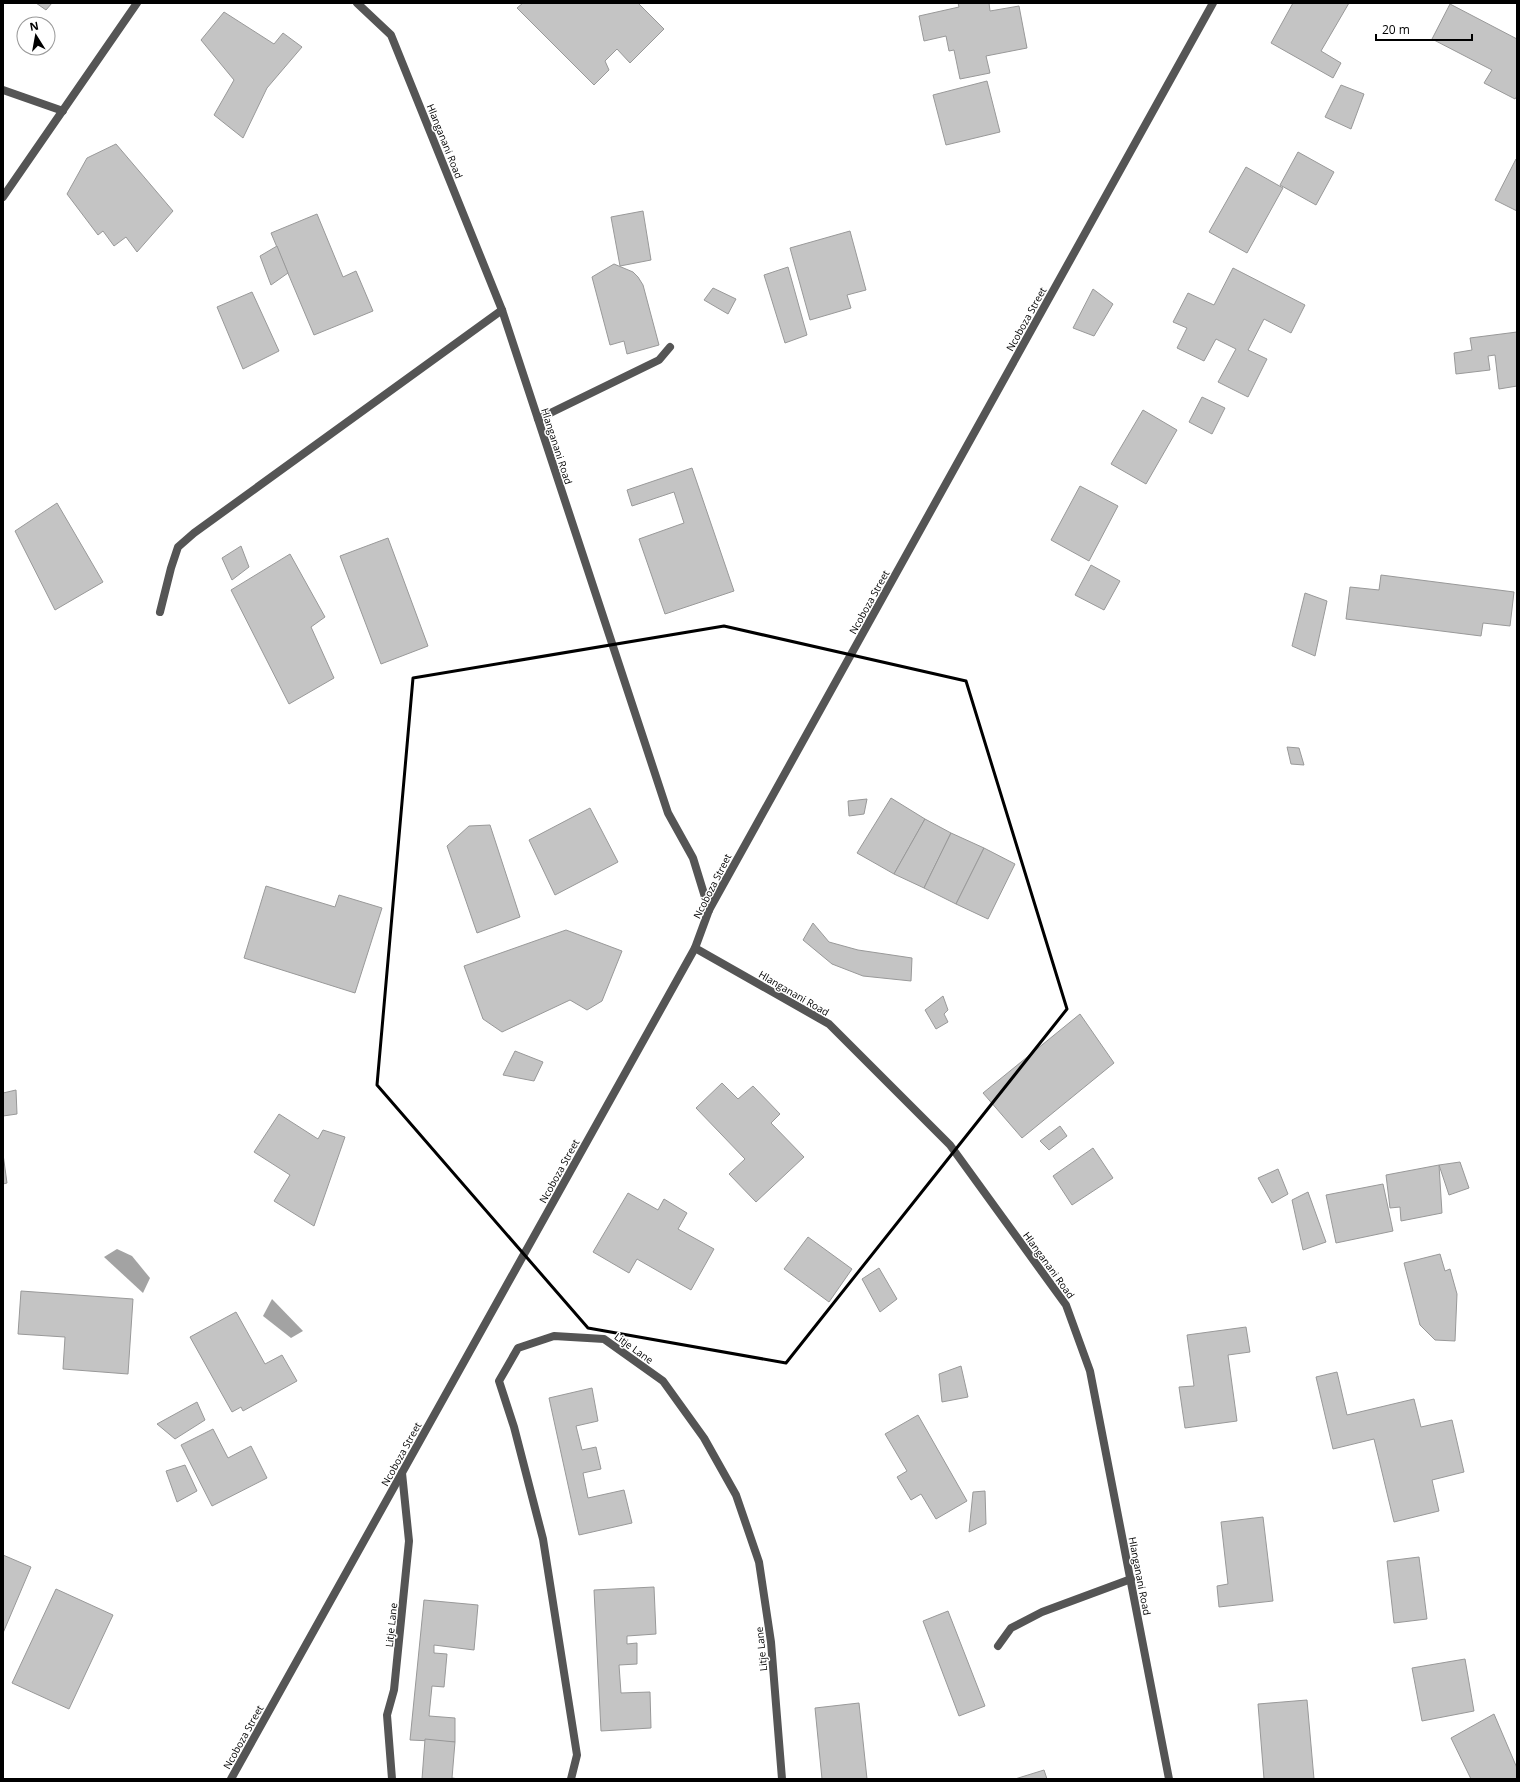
<svg xmlns="http://www.w3.org/2000/svg" width="1520" height="1782" font-family="'Open Sans',sans-serif">
	<rect width="100%" height="100%" fill="#fff"/>
	<g fill="#a3a3a3">
		<polygon points="117,1249 132,1256 150,1278 143,1293 104,1257"/>
		<polygon points="272,1299 303,1331 291,1338 263,1316"/>
	</g>
	<g fill="#c4c4c4" stroke="#999">
		<polygon points="36,3 52,3 46,10"/>
		<polygon points="523,3 638,3 664,29 630,63 617,49 605,61 609,70 594,85 517,8"/>
		<polygon points="958,3 989,3 990,11 1019,6 1027,48 986,56 990,73 960,79 954,50 949,51 946,36 924,41 919,16 959,7"/>
		<polygon points="1293,3 1349,3 1321,51 1341,63 1333,78 1271,43"/>
		<polygon points="1450,4 1517,39 1517,96 1515,99 1484,83 1492,70 1432,39"/>
		<polygon points="224,12 274,44 283,33 302,47 267,88 243,138 214,115 234,80 201,40"/>
		<polygon points="987,81 1000,132 946,145 933,95"/>
		<polygon points="1341,85 1364,94 1351,129 1325,117"/>
		<polygon points="116,144 173,211 137,252 126,237 114,246 103,231 98,235 67,194 87,158"/>
		<polygon points="1298,152 1334,172 1316,205 1280,185"/>
		<polygon points="1516,159 1517,159 1517,211 1495,200"/>
		<polygon points="1246,167 1283,188 1247,253 1209,232"/>
		<polygon points="643,211 651,260 620,266 611,217"/>
		<polygon points="317,214 343,277 356,271 373,311 314,335 271,233"/>
		<polygon points="850,231 866,290 847,295 851,308 810,320 790,248"/>
		<polygon points="277,246 288,273 271,285 260,256"/>
		<polygon points="614,264 633,272 638,277 643,285 659,345 627,354 624,341 610,345 592,277"/>
		<polygon points="788,267 807,335 785,343 764,275"/>
		<polygon points="1233,268 1305,305 1291,333 1264,319 1248,350 1267,359 1248,397 1218,382 1236,349 1216,339 1204,361 1177,348 1187,328 1173,322 1188,293 1214,305"/>
		<polygon points="713,288 736,299 728,314 704,300"/>
		<polygon points="1093,289 1113,304 1094,336 1073,328"/>
		<polygon points="252,292 279,351 243,369 217,307"/>
		<polygon points="1517,332 1517,386 1499,389 1495,355 1488,356 1490,370 1456,374 1454,353 1472,350 1470,338"/>
		<polygon points="1202,397 1225,408 1212,434 1189,422"/>
		<polygon points="1143,410 1177,430 1146,484 1111,464"/>
		<polygon points="692,468 734,591 665,614 639,539 684,523 674,492 632,506 627,490"/>
		<polygon points="1080,486 1118,506 1089,561 1051,540"/>
		<polygon points="57,503 103,582 55,610 15,531"/>
		<polygon points="388,538 428,646 381,664 340,556"/>
		<polygon points="241,546 249,567 232,580 222,558"/>
		<polygon points="290,554 325,617 311,627 334,678 289,704 231,590"/>
		<polygon points="1091,565 1120,581 1104,610 1075,595"/>
		<polygon points="1381,575 1514,592 1510,626 1483,623 1481,636 1346,619 1350,587 1379,590"/>
		<polygon points="1305,593 1327,601 1315,656 1292,646"/>
		<polygon points="1287,747 1299,748 1304,765 1291,764"/>
		<polygon points="891,798 925,819 894,874 857,853"/>
		<polygon points="867,799 864,814 849,816 848,801"/>
		<polygon points="590,808 618,862 555,895 529,840"/>
		<polygon points="925,819 951,833 924,888 894,874"/>
		<polygon points="490,825 520,917 477,933 447,846 469,826"/>
		<polygon points="951,833 984,848 956,904 924,888"/>
		<polygon points="984,848 1015,864 988,919 956,904"/>
		<polygon points="266,886 335,907 339,895 382,908 355,993 244,958"/>
		<polygon points="813,923 829,942 858,950 912,958 911,981 863,976 832,964 803,940"/>
		<polygon points="566,930 622,951 602,1001 587,1010 570,1000 502,1032 483,1019 464,966"/>
		<polygon points="943,996 948,1010 944,1014 948,1022 936,1029 925,1010"/>
		<polygon points="1080,1014 1114,1063 1022,1138 983,1093"/>
		<polygon points="515,1051 543,1062 534,1081 503,1075"/>
		<polygon points="722,1083 738,1099 753,1086 780,1114 771,1123 804,1157 756,1202 729,1174 745,1159 696,1108"/>
		<polygon points="16,1090 17,1114 3,1116 3,1093"/>
		<polygon points="279,1114 318,1139 323,1130 345,1137 314,1226 274,1201 290,1175 254,1152"/>
		<polygon points="1060,1126 1067,1136 1049,1150 1040,1141"/>
		<polygon points="1093,1148 1113,1178 1072,1205 1053,1176"/>
		<polygon points="3,1154 7,1183 3,1184"/>
		<polygon points="1460,1162 1469,1188 1449,1195 1439,1165"/>
		<polygon points="1439,1165 1442,1213 1401,1221 1400,1207 1390,1208 1386,1175"/>
		<polygon points="1278,1169 1288,1194 1272,1203 1258,1178"/>
		<polygon points="1383,1184 1393,1231 1336,1243 1326,1195"/>
		<polygon points="1308,1192 1326,1242 1303,1250 1292,1200"/>
		<polygon points="628,1193 658,1210 664,1199 687,1213 678,1229 714,1249 691,1290 637,1259 629,1273 593,1252"/>
		<polygon points="808,1237 852,1269 829,1302 784,1269"/>
		<polygon points="1440,1254 1445,1271 1450,1269 1457,1294 1455,1341 1435,1340 1420,1325 1404,1263"/>
		<polygon points="879,1268 897,1299 880,1312 862,1279"/>
		<polygon points="21,1291 133,1299 128,1374 63,1369 65,1337 18,1334"/>
		<polygon points="236,1312 265,1364 282,1355 297,1381 243,1411 241,1407 232,1412 190,1337"/>
		<polygon points="1246,1327 1250,1352 1228,1355 1237,1421 1185,1428 1179,1387 1194,1386 1187,1335"/>
		<polygon points="961,1366 968,1397 942,1402 939,1374"/>
		<polygon points="1337,1372 1347,1415 1414,1399 1421,1427 1452,1420 1464,1472 1432,1480 1439,1511 1394,1522 1374,1439 1333,1449 1316,1377"/>
		<polygon points="592,1388 598,1421 576,1426 582,1450 596,1447 601,1469 583,1473 588,1498 624,1490 632,1523 579,1535 549,1398"/>
		<polygon points="197,1402 205,1420 175,1439 157,1424"/>
		<polygon points="918,1415 967,1501 936,1519 921,1494 911,1500 897,1477 907,1471 885,1434"/>
		<polygon points="213,1429 228,1458 251,1446 267,1478 212,1506 181,1445"/>
		<polygon points="185,1465 197,1491 177,1502 166,1471"/>
		<polygon points="985,1491 986,1524 969,1532 973,1492"/>
		<polygon points="1263,1517 1273,1601 1219,1607 1217,1586 1228,1584 1221,1522"/>
		<polygon points="3,1555 31,1567 3,1633"/>
		<polygon points="1419,1557 1427,1619 1394,1623 1387,1561"/>
		<polygon points="654,1587 656,1634 627,1636 627,1644 637,1643 637,1664 619,1665 621,1693 650,1692 651,1728 601,1731 594,1590"/>
		<polygon points="56,1589 113,1615 69,1709 12,1683"/>
		<polygon points="424,1600 478,1605 474,1650 434,1645 434,1653 447,1654 444,1687 432,1686 429,1716 455,1718 455,1742 410,1740"/>
		<polygon points="948,1611 985,1706 959,1716 923,1621"/>
		<polygon points="1465,1659 1474,1711 1422,1721 1412,1668"/>
		<polygon points="1307,1700 1314,1779 1264,1779 1258,1704"/>
		<polygon points="859,1703 867,1779 822,1779 815,1708"/>
		<polygon points="1494,1714 1517,1768 1517,1779 1471,1779 1451,1738"/>
		<polygon points="425,1739 455,1742 452,1778 459,1779 422,1779"/>
		<polygon points="1044,1770 1047,1779 1015,1779"/>
	</g>
	<g fill="none" stroke-linecap="round" stroke-linejoin="round">
		<g stroke="#555" stroke-width="8">
			<polyline points="357,3 391,35 502,310 668,813 693,858 709,910"/>
			<polyline points="3,90 63,111"/>
			<polyline points="3,197 137,3"/>
			<polyline points="538,419 659,360 670,347"/>
			<polyline points="160,612 171,568 178,547 194,533 502,310"/>
			<polyline points="695,948 829,1024 950,1145 1066,1305 1090,1371 1169,1779"/>
			<polyline points="998,1646 1011,1628 1042,1612 1131,1579"/>
			<polyline points="231,1779 695,948 709,910 1213,3"/>
			<polyline points="392,1779 387,1715 394,1690 409,1541 402,1473"/>
			<polyline points="571,1779 577,1755 543,1539 514,1427 499,1381 518,1348 554,1336 604,1339 663,1381 704,1438 736,1495 759,1562 771,1642 782,1779"/>
		</g>
	</g>
	<path fill="none" stroke="#000" stroke-width="3" stroke-linejoin="round" d="M724,626l242,55 101,328 -281,354 -198,-35 -211,-243 36,-407z"/>
	<g text-anchor="middle" dominant-baseline="central" stroke-width="3" stroke-linejoin="round" paint-order="stroke">
		<g font-size="10" fill="#000" stroke="#fff">
			<text transform="translate(445 141) rotate(68)">Hlanganani Road</text>
			<text transform="translate(1026 319) rotate(-61)">Ncoboza Street</text>
			<text transform="translate(557 446) rotate(72)">Hlanganani Road</text>
			<text transform="translate(869 602) rotate(-61)">Ncoboza Street</text>
			<text transform="translate(712 886) rotate(-63)">Ncoboza Street</text>
			<text transform="translate(794 993) rotate(30)">Hlanganani Road</text>
			<text transform="translate(559 1171) rotate(-61)">Ncoboza Street</text>
			<text transform="translate(1049 1265) rotate(54)">Hlanganani Road</text>
			<text transform="translate(634 1348) rotate(36)">Litje Lane</text>
			<text transform="translate(401 1454) rotate(-61)">Ncoboza Street</text>
			<text transform="translate(1140 1576) rotate(79)">Hlanganani Road</text>
			<text transform="translate(391 1625) rotate(-84)">Litje Lane</text>
			<text transform="translate(761 1649) rotate(-96)">Litje Lane</text>
			<text transform="translate(243 1737) rotate(-61)">Ncoboza Street</text>
		</g>
	</g>
	<rect width="1520" height="1782" fill="none" stroke="#000000" stroke-width="8"/>
	<g transform="translate(36 36) rotate(349)"><circle r="19" fill="#ffffff" stroke="#999999"/>
	<path d="M0-3L7 15L0 10L-7 15Z" fill="#000000"/>
	<text y="-6" font-size="11" font-weight="bold" text-anchor="middle" fill="#000000">N</text>
	</g>
	<path d="M1376 34v6h96v-6" fill="none" stroke="#000000" stroke-width="2"/>
	<text x="1382" y="34" font-size="12" fill="#000000" stroke="#ffffff" stroke-width="3" paint-order="stroke">20 m</text>
</svg>
